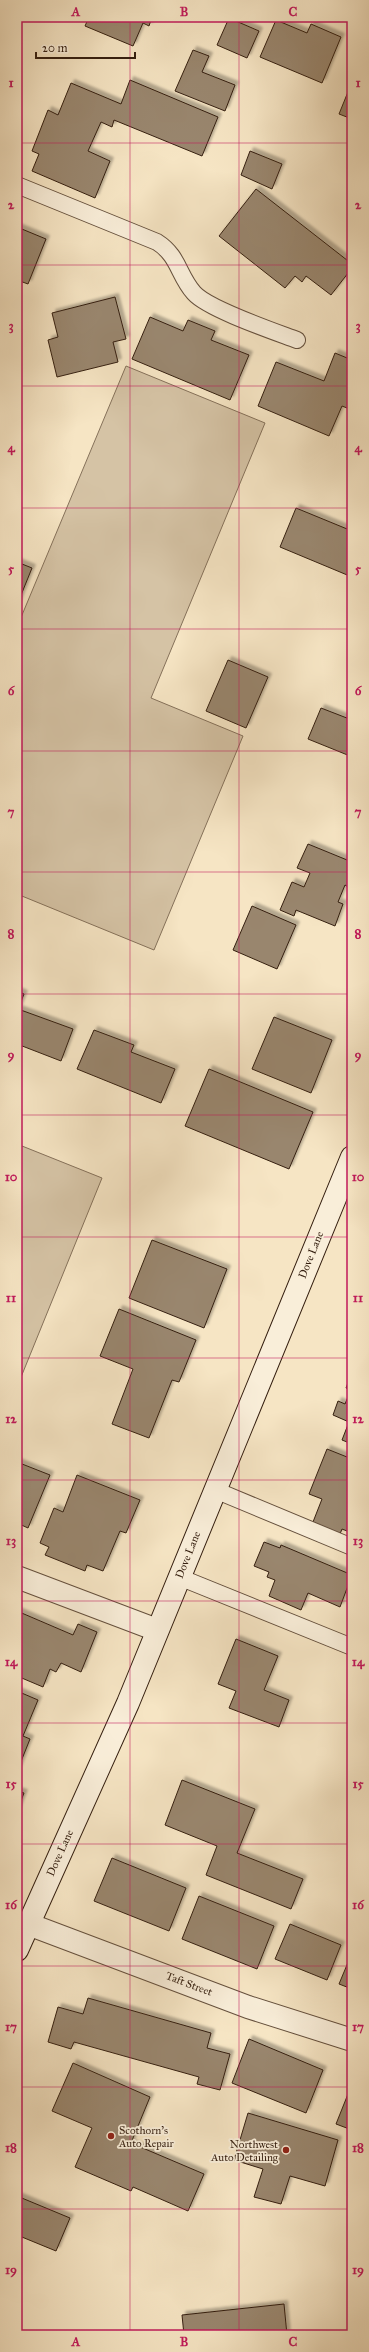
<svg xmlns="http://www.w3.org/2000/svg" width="369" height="2352" font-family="'IM FELL Great Primer',serif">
	<defs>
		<filter id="shadow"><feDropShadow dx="3.5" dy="-3.5" stdDeviation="1" flood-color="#0004"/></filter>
	</defs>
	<rect width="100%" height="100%" fill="#f6e5c4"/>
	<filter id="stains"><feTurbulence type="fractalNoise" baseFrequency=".005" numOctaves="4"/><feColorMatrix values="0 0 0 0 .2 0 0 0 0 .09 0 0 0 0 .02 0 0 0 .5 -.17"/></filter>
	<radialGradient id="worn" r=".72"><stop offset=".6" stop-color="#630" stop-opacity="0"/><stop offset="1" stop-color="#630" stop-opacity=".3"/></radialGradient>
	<g fill="#d5c3a5" stroke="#85715a">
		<polygon points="126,366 265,423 151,698 243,736 154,950 17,894 17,627"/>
		<polygon points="17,1144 102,1178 17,1387"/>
	</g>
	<g fill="#99866e" stroke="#351f10" filter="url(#shadow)">
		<polygon points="89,17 152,17 149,26 143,23 133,46 85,26"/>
		<polygon points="229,18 259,31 247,58 217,45"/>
		<polygon points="276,20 307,33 311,24 341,37 322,83 260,57"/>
		<polygon points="193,50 209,56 202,72 235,85 225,111 175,91"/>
		<polygon points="130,80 218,117 202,156 114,120 112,127 101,122 88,151 110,161 95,198 32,171 39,154 32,151 48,110 58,115 71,83 121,104"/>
		<polygon points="352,82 352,119 339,114"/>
		<polygon points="250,151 282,164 272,189 241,175"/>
		<polygon points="256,189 352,264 352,268 331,295 306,276 302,282 295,276 285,288 219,236"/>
		<polygon points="17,227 46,239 28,284 17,280"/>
		<polygon points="115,297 126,339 113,342 118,362 57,377 48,340 58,337 52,313"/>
		<polygon points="150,317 183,331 188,320 215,331 211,340 249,355 230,400 132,359"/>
		<polygon points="335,353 352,360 352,410 342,406 329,436 258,406 276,362 324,381"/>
		<polygon points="296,508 352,531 352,577 280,547"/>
		<polygon points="17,562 32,568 17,605"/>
		<polygon points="228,660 268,677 246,728 206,711"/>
		<polygon points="321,708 352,720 352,751 350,756 308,739"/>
		<polygon points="308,844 352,862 352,883 350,888 345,885 338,902 343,904 335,926 296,910 294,916 280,910 292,882 304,887 310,873 297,868"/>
		<polygon points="252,906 296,925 277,969 233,950"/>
		<polygon points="17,991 24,994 18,1009 73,1029 61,1061 17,1044"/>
		<polygon points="274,1017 332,1040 311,1093 252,1069"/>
		<polygon points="94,1030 134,1045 131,1052 175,1069 161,1103 77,1069"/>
		<polygon points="209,1069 313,1112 289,1169 185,1126"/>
		<polygon points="152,1240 227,1269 204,1328 129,1298"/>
		<polygon points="119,1309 196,1340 179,1382 172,1380 149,1438 112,1424 133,1369 100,1356"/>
		<polygon points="349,1380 352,1381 352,1444 342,1440 349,1422 333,1415 338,1401 345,1404 351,1390 346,1388"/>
		<polygon points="327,1449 352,1459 352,1533 342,1529 340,1534 313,1522 322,1499 309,1494"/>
		<polygon points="17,1462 50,1475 28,1528 17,1523"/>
		<polygon points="77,1475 140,1500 126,1533 120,1531 103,1571 87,1565 85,1571 45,1555 49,1547 40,1543 54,1508 63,1512"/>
		<polygon points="264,1542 280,1548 281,1545 352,1575 340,1607 308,1593 301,1610 269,1596 275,1580 267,1577 269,1572 254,1566"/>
		<polygon points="17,1611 73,1635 78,1624 97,1632 81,1672 61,1663 56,1672 50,1669 43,1687 17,1676"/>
		<polygon points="236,1639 278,1656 264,1690 289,1700 279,1727 229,1708 236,1691 218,1684"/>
		<polygon points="17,1691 38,1700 23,1736 30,1739 18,1769"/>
		<polygon points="182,1780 255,1809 237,1853 303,1879 291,1909 206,1875 217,1846 165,1825"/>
		<polygon points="17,1791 24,1793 17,1811"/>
		<polygon points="112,1858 186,1888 169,1931 94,1901"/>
		<polygon points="199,1896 274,1926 257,1969 182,1939"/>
		<polygon points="290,1924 341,1945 327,1980 275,1959"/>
		<polygon points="349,1960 352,1961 352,1989 339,1984"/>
		<polygon points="88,1998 211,2033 207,2048 230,2054 220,2090 197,2084 199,2077 74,2042 71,2049 48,2042 58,2007 83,2014"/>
		<polygon points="249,2039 323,2070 306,2113 232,2083"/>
		<polygon points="73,2063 150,2097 131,2143 204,2174 188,2211 133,2187 131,2191 75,2167 92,2128 52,2111"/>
		<polygon points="352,2084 352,2130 336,2124"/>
		<polygon points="248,2113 338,2140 325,2186 290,2176 281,2204 254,2197 263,2169 234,2160"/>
		<polygon points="17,2196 70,2218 56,2251 17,2235"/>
		<polygon points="284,2304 287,2335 184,2335 182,2315"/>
	</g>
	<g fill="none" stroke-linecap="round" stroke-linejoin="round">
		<defs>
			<g id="lane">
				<path d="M17,185l140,57c22,14 21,33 37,51 14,16 79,38 103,47"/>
				<polyline points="215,1490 352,1547"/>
				<polyline points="179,1577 352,1647"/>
			</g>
			<g id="street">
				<polyline points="17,1577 157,1630"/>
				<polyline points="28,1924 248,2007 352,2040"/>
			</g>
			<polyline id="secondary" points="17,1950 128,1703 352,1157"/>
		</defs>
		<use href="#lane" stroke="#65503d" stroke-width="18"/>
		<use href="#street" stroke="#65503d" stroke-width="24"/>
		<use href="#secondary" stroke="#351f10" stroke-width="24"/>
		<use href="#lane" stroke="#f9eed9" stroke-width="16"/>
		<use href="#street" stroke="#f9eed9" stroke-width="22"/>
		<use href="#secondary" stroke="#f9eed9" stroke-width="22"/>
	</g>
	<path fill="none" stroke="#c2185b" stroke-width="1" stroke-opacity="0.55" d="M130,17v2318M239,17v2318M17,143h335M17,265h335M17,386h335M17,508h335M17,629h335M17,751h335M17,872h335M17,994h335M17,1115h335M17,1237h335M17,1358h335M17,1480h335M17,1601h335M17,1723h335M17,1844h335M17,1966h335M17,2087h335M17,2209h335"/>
	<g fill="#8f2418" stroke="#f9eed9" stroke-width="1.5">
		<circle cx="111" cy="2136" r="4"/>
		<circle cx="286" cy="2150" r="4"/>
	</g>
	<g text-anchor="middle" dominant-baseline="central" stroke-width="3.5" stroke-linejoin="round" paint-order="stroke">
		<g font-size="11" fill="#351f10" stroke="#f9eed9">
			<text transform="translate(311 1255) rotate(-68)">Dove Lane</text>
			<text transform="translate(188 1555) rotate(-68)">Dove Lane</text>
			<text transform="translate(60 1853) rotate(-66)">Dove Lane</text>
			<text transform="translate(189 1984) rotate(21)">Taft Street</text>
		</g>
		<g font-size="11" fill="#351f10" stroke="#f9eed9" text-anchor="start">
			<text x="119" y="2130">Scothorn's<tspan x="119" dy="13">Auto Repair</tspan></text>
			<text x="278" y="2144" text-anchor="end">Northwest<tspan x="278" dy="13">Auto Detailing</tspan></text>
		</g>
	</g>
	<rect width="369" height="2352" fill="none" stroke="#f6e5c4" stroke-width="44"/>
	<path d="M36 52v6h99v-6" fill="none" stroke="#351f10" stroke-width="2"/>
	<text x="42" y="52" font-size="12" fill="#351f10" stroke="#f9eed9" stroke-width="3" paint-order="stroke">20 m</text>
	<rect x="22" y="22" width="325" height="2308" fill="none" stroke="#c2185b" stroke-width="1.5"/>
	<g font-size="13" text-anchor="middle" font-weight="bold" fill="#c2185b">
		<text x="76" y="16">A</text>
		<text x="184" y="16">B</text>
		<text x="293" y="16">C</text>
		<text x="11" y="87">1</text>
		<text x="358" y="87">1</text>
		<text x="11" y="209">2</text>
		<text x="358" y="209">2</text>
		<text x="11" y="330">3</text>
		<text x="358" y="330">3</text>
		<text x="11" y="452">4</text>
		<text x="358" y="452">4</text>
		<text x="11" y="573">5</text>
		<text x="358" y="573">5</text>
		<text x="11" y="695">6</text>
		<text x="358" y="695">6</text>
		<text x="11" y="816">7</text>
		<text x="358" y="816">7</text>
		<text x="11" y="938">8</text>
		<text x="358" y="938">8</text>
		<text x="11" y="1059">9</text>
		<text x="358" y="1059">9</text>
		<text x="11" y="1181">10</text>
		<text x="358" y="1181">10</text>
		<text x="11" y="1302">11</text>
		<text x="358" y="1302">11</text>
		<text x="11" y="1423">12</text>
		<text x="358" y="1423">12</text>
		<text x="11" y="1545">13</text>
		<text x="358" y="1545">13</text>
		<text x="11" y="1666">14</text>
		<text x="358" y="1666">14</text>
		<text x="11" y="1788">15</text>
		<text x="358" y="1788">15</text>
		<text x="11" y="1909">16</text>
		<text x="358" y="1909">16</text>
		<text x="11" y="2031">17</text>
		<text x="358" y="2031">17</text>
		<text x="11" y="2152">18</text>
		<text x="358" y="2152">18</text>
		<text x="11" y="2274">19</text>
		<text x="358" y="2274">19</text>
		<text x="76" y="2346">A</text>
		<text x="184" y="2346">B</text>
		<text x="293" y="2346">C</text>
	</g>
	<rect width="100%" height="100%" filter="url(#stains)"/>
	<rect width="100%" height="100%" fill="url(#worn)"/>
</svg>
